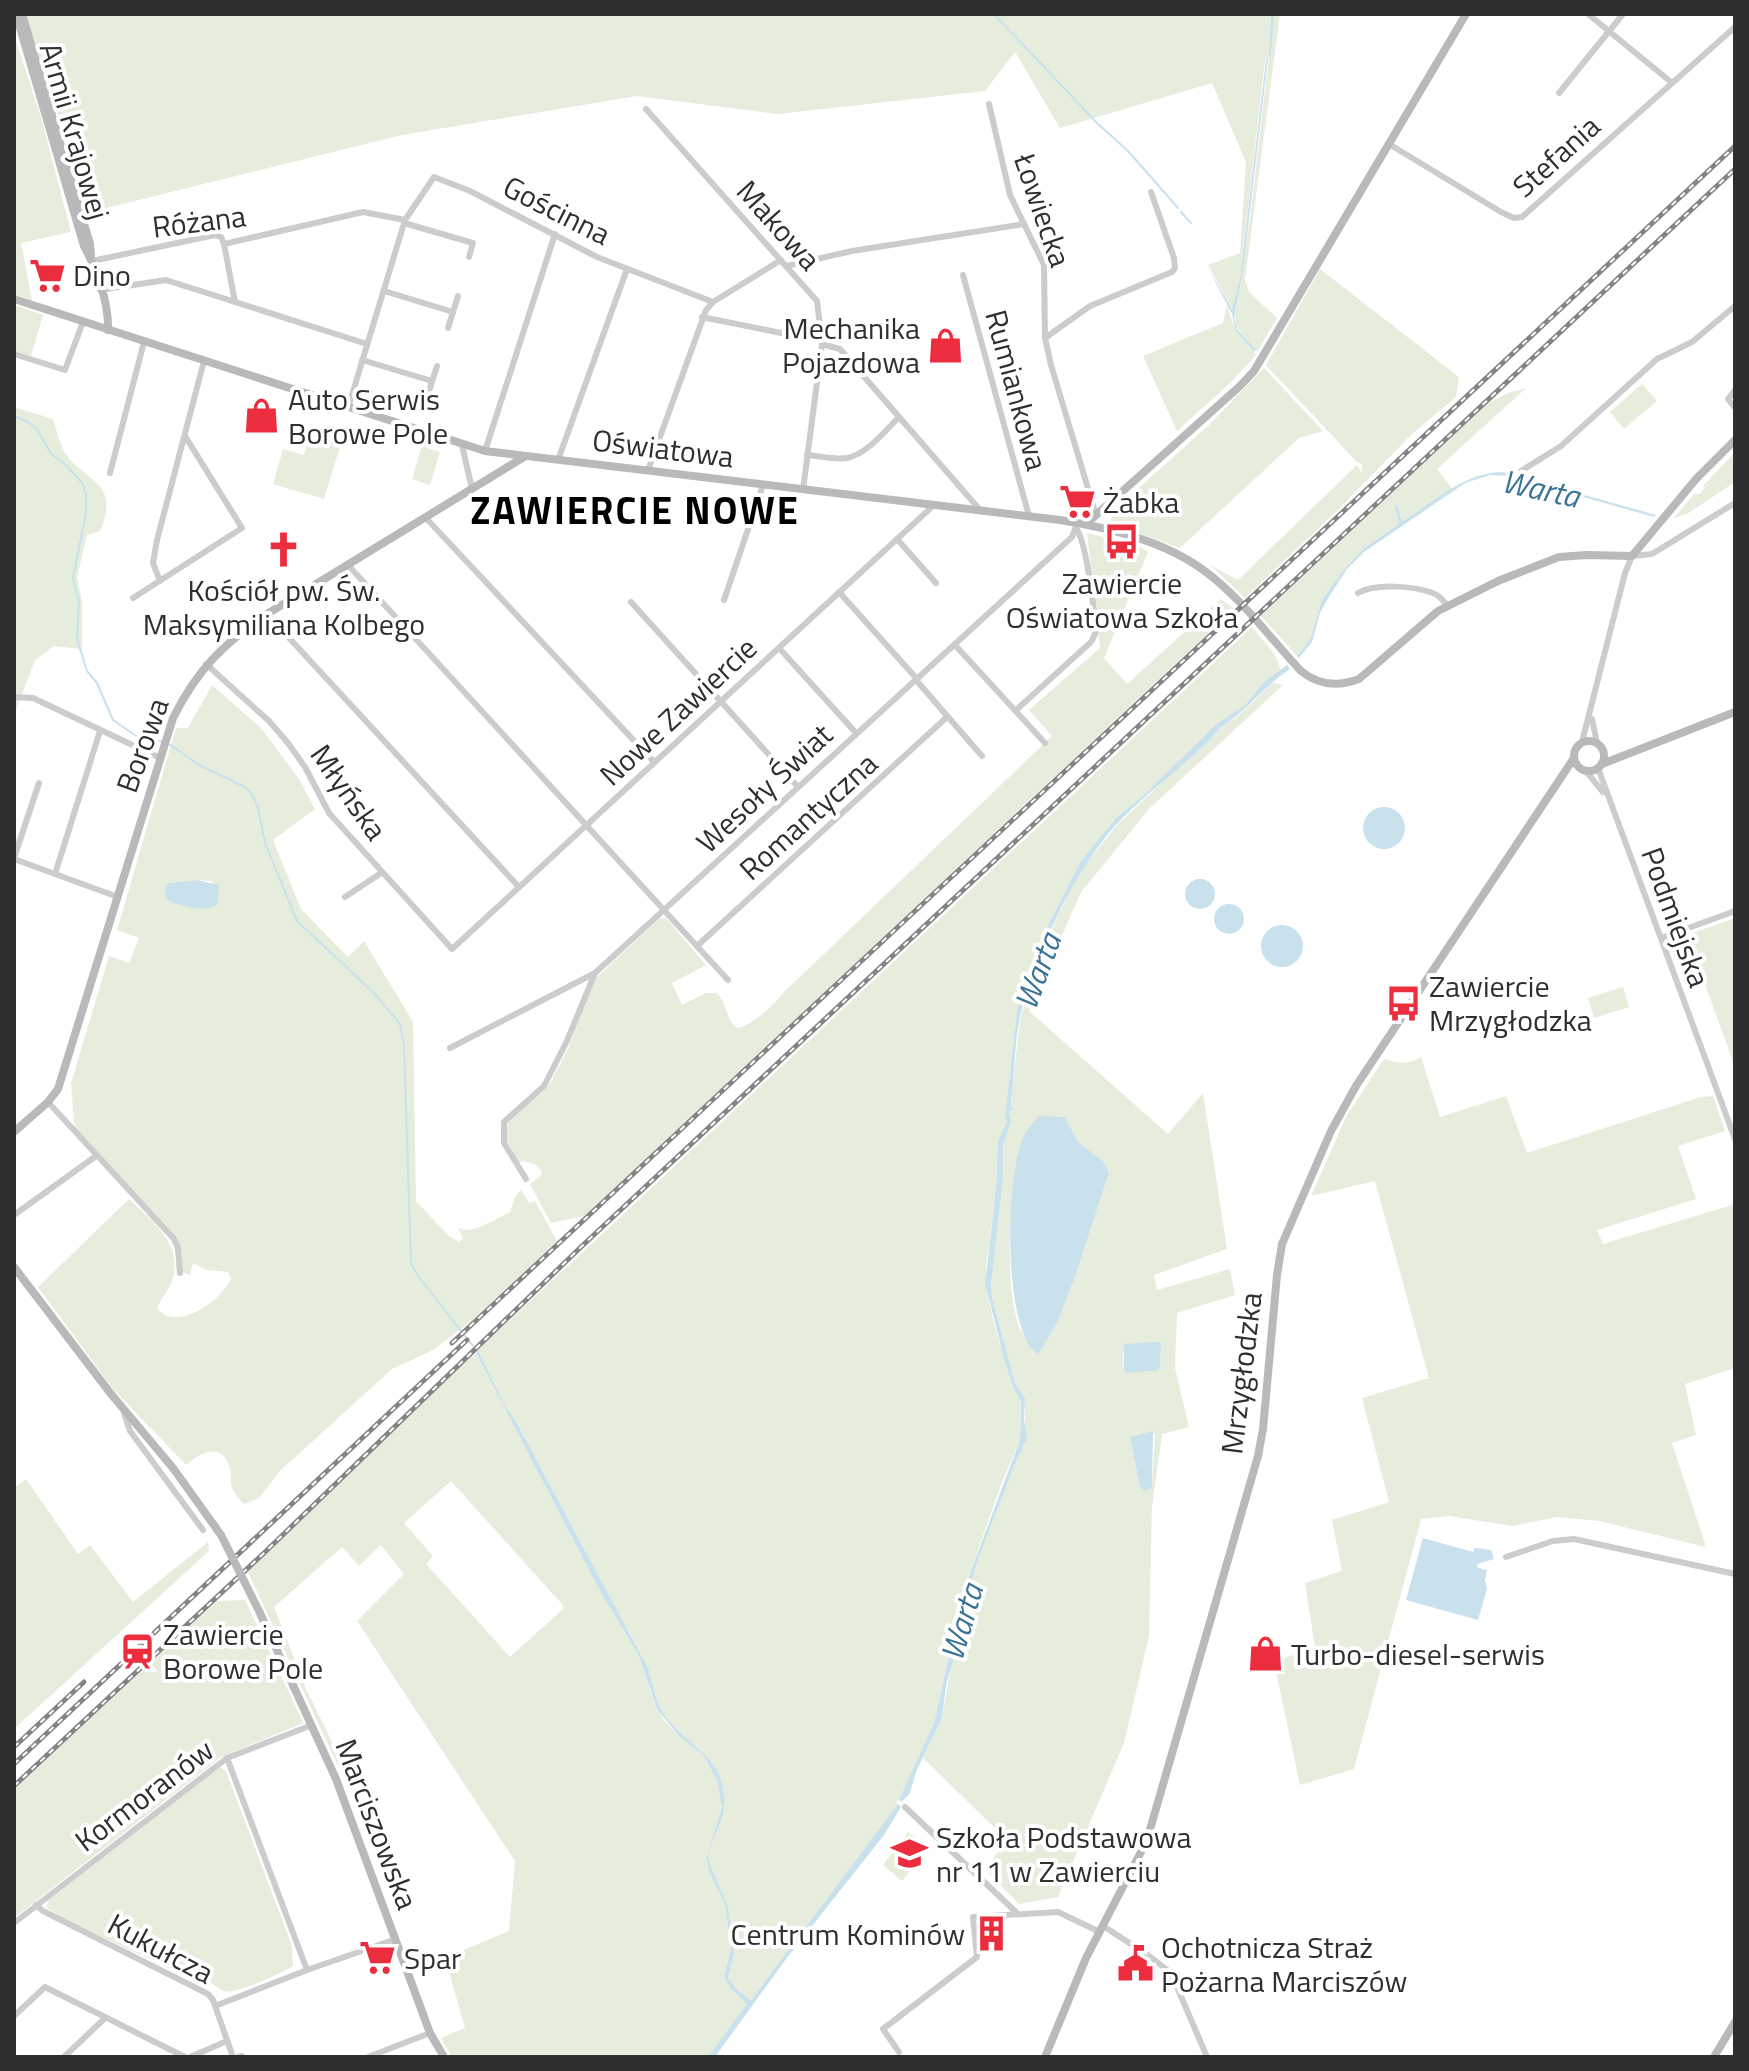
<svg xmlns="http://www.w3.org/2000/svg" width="1749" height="2071" font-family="'Titillium Web',sans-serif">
	<rect width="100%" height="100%" fill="#fff"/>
	<g fill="#e6eddd" fill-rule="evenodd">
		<polygon points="25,14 1271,14 1269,54 1265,60 1240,279 1233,310 1208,265 1240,253 1246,162 1212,83 1060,128 1015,52 985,91 778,114 637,96 402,135 90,212"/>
		<polygon points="1274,14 1280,14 1245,279 1249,292 1277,318 1257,352 1234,324 1250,218"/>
		<polygon points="14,35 41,117 71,232 21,243 32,300 14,294"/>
		<polygon points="1320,269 1459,377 1456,397 1412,434 1339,509 1245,598 1210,565 1238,580 1357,465 1362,473 1362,464 1357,462 1266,365"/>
		<polygon points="14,305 43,315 31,356 14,351"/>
		<polygon points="1227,305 1235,330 1256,355 1231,382 1177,431 1143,356 1223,323"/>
		<polygon points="1264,368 1323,431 1299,438 1180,548 1111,523 1112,512 1210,424"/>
		<polygon points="1642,384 1657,401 1624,429 1610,412"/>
		<polygon points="1526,388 1437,469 1452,488 1402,523 1398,505 1395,507 1399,524 1363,549 1342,572 1322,600 1310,640 1297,656 1261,616 1489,403 1508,393"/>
		<path d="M14,407l39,12c4,11 7,28 14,37 23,28 53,28 33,75l-13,4 -10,42 5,25v47l-28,-3 -19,14 -21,55z"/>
		<polygon points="312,428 343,437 324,499 273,484 283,449 304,455"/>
		<polygon points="422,446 440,452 430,485 412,479"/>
		<polygon points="1735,452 1735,482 1687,514 1674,518 1695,493 1698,495 1705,488 1703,486"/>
		<path d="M1087,533l49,12 12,7 -44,106 23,26 94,-85 13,10 -650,607 -33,7 -21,-39 11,-8 1,-5 -8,-7 -11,-3 -4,2 -13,-25 2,-15 41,-38 20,-38 25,-67 65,-61 7,-1 40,47 -34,18 10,22 24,-12h11c10,10 9,29 21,35 13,-2 36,-23 44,-34l270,-258 -23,-26 71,-62z"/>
		<path d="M1252,627l23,28 6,16 -18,12 -18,22 -30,20 -70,69 -29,24 -35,43 -33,64 -31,87 -12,105 2,5 -9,18 -2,47 -10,80 1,26 7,31 19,63 8,15 -1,38 -18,42 -41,116 -27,125 -32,72 -6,8 2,1 -147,196 -14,-10 -9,-12 6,-25 -6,-46 -20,-48c2,-21 16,-39 16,-60 -1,-41 -32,-51 -55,-78 -12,-14 -16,-33 -20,-51l-135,-252 -9,-12 -27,-56z"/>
		<path d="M1273,683l10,2 -133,123 -69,84 -52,119 139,123 35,-41 24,156 -73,26 3,15 73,-21 5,26 -58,18 -2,55 14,59 -27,7 -10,74 -3,128 -25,107 -66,154 -39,7 -33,-34 20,-31 -83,-81 19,-40 17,-96 19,-63 47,-123v-38l-10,-15 -23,-85 -1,-12 12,-106v-35l8,-22 -2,-12 6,-3 -4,-2v-5l9,-81 9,-32 27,-68 24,-49 37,-46 104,-98 17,-11zM1065,1117l13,25 26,20 5,11 -34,104 -18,46 -19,32c-7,-10 -17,-21 -20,-32 -15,-46 -8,-142 6,-188zM1161,1343l-1,22 -34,7 -2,-2 -1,-16zM1155,1434l-3,54 -12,-1 -10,-50z"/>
		<path d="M212,685l49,43 38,51 16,30 -42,31 28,69 47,48 16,-16 49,81 3,179 33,35 10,6 4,-4 -5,-10c16,7 35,-8 52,-16l5,-15 6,-7 8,13 6,-2 22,40 -86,80 -38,29 -41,19 -111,101 -22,28 -16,6c-4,-5 -8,-11 -11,-16 -2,-6 0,-13 -2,-19 -6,-28 -30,-17 -44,-4l-73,-76 -75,-102 91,-88c25,23 58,49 41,87 -4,7 -10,15 -13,22 3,3 6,6 10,8 21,8 57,-19 64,-38l-3,-6 -21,-2 -14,-7 -3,12 -8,-3 -3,-30 -102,-112 -3,-7 -3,-40 38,-127 20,7 10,-25 -22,-8 59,-202h12zM197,880l15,1 5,13v11c-26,7 -32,-2 -52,-16l4,-6z"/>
		<polygon points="1735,918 1735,1067 1687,935"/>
		<polygon points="1623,987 1629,1007 1594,1018 1588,998"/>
		<path d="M1421,1057l19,60 66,-21 21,57 174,-56 12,-1 12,35 -47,15 18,53 -99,31 6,14 132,-40v164l-50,16 11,51 -24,8 34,104 -107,-26 -42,-4 -45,9 -62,-10 -29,3 -67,250 -54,16 -26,-123 41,-15 -10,-64 37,-12 -10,-51 57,-18 -27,-104 67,-20 -54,-197 -64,15 36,-81 37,-56c14,5 23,6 37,-2z"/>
		<path d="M476,1353l124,238 39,65 15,46 10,18 14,15 26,21 13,25 5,26 -16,52 4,15 15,30 6,45 -7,27 11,18 12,8v3l-39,52h-256l-11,-19 24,-10 -20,-70 64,-27 6,-70 -158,-240 47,-47 -23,-29 -22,21 -17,-19 -68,60 32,82 35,71 -2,8 -91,-196 177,-174zM451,1481l111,123 1,5 -53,48 -84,-93 7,-8 -29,-33z"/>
		<polygon points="26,1479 78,1554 90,1545 133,1602 208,1542 209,1551 14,1729 14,1488"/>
		<polygon points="245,1600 303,1722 301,1724 221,1757 14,1918 14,1790 217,1601"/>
		<path d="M220,1767l6,4 66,175 1,20c-12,7 -57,29 -69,25 -7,-3 -16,-11 -23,-15l-5,5 -132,-62 -18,-12 3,-7z"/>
		<polygon points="908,1832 928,1848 902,1881 883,1865"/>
	</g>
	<g fill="#c9e0ed">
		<polygon points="1271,14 1274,14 1271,54 1268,58 1243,270 1234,319 1237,329 1256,350 1254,352 1235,330 1232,314 1207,266 1232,309 1240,279 1266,60 1269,54"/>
		<path d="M1502,472l154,43 -2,2 -145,-41 -19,-1 -25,8 -101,69 -17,17 -17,26 -10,18 -8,29 -13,16 -2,-2 13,-16 12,-40 20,-28 21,-23 36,-25 -4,-17 2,-3 5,18c32,-20 61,-49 100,-50z"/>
		<path d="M1287,665l3,4c-26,17 -43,42 -69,58 -32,37 -74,64 -107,100 -41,46 -80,130 -94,190 -6,28 -5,56 -9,84v5l4,3 -6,2 2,12 -8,22v35l-12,105 1,13 23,85 10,15 -1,21 3,21 -5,6 1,4 -5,6 -40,103 -16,55 -2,21 -14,51 -4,32 -26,54 -6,21 -8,9 -3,-2 35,-77 29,-131 57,-152 1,-38 -8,-15 -8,-25 -20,-78 11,-97 2,-47 9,-18 -2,-5 12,-106 31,-86 33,-64 35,-43 29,-24 70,-69 30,-20 18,-22z"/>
		<circle cx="1384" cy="828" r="21"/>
		<circle cx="1200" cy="894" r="15"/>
		<path d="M197,880l22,5 -2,20c-14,8 -36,1 -50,-5l-2,-11 4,-6z"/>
		<circle cx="1229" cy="919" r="15"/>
		<circle cx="1282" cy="946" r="21"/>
		<path d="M1039,1116l26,1 13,25 26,20 5,11 -34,104 -18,46 -19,32c-36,-25 -33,-181 -14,-219 3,-7 10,-14 15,-20z"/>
		<polygon points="1155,1342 1161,1343 1160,1365 1158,1370 1126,1373 1124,1370 1124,1344"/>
		<path d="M478,1350l27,56 9,12 135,252c4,18 8,37 20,51 25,29 58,39 55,85 -1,18 -14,34 -16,53l20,48 6,46 -6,25 9,12 14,10 147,-196 3,3 -17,28 -98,124 -71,98h-7l39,-53 -16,-15 -7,-13 7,-27 -6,-45 -15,-30 -4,-15 16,-52 -5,-26 -13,-25 -26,-21 -21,-26 -18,-53 -39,-65 -124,-238z"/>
		<polygon points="1153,1431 1152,1488 1145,1491 1140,1487 1130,1437"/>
		<polygon points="1423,1538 1473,1552 1475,1548 1491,1550 1494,1559 1477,1564 1478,1568 1487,1570 1485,1580 1487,1589 1478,1620 1406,1600"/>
	</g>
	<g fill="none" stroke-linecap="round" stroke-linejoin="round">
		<g stroke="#c9e0ed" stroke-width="2">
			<polyline points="994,14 1097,123 1128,151 1178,208"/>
			<polyline points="1181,212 1191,223"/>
			<polyline points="14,416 28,422 37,429 51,454 65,464 83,484 86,494 86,513 73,578 79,601 77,639 87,671 97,683 113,720 136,736 163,742"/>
			<polyline points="169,744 199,765 245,787 253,796 258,808 265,843 297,921 373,992 400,1024 404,1045 411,1263 418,1276 477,1351"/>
		</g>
		<g stroke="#ccc" stroke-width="6">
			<polyline points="1588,14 1671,82"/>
			<polyline points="1559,93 1623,14"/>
			<polyline points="989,104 1010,195 1044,265 1045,338 1051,365 1096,515"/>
			<polyline points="646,109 817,301 822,344 803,490"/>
			<polyline points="1389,144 1501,212 1514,218 1522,217 1735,27"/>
			<polyline points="404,223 473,243 469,257"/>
			<polyline points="224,244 235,302"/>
			<polyline points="92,261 215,235 221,237 224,244 363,212 405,220"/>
			<polyline points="786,266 852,251 1024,224"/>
			<polyline points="963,275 1029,516"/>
			<polyline points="100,290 166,280 367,344"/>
			<polyline points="384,291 453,312"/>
			<polyline points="702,317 786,334"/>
			<polyline points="448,328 458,296"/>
			<polyline points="1045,338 1090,306 1172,272 1175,268 1174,258 1151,192"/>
			<polyline points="822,344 840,349 980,510"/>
			<polyline points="14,354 65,370 83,322"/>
			<polyline points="362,360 432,381"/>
			<polyline points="1735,390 1728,399 1735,408"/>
			<polyline points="428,394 437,366"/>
			<polyline points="348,408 405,220 434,177 470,191 597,257 713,302"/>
			<polyline points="462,445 472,489"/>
			<polyline points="485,451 555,234"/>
			<path d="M807,455c13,1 28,5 40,3 20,-4 38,-27 52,-41"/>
			<polyline points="558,460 627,269"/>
			<polyline points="648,470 706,310 713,302 781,260"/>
			<polyline points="1521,471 1561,446 1657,359 1692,342 1735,306"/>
			<polyline points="110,473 144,342"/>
			<polyline points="425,517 654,762"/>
			<polyline points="897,539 936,583"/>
			<polyline points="348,565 728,980"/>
			<polyline points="160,581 153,563 157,540 204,361"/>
			<polyline points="839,592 917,679"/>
			<path d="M1358,593c17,-10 56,-7 75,0 6,2 10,7 14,12"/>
			<polyline points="133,598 242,528 185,436"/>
			<polyline points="724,600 763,485"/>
			<polyline points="631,602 798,787"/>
			<polyline points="267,614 519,887"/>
			<polyline points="955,645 1045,743"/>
			<polyline points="779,648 856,733"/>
			<polyline points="206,664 269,721 288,743 305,767 329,813 452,949 934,505"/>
			<polyline points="916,680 982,756"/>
			<polyline points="14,697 33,698 160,758"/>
			<path d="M1016,710l75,-68 4,-8c0,-21 -8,-91 -19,-106"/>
			<polyline points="1592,719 1597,743"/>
			<polyline points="100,731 55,874 118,897"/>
			<polyline points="1582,742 1625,573 1632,556 1652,554 1735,503"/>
			<polyline points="1598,768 1735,1139"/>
			<polyline points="1585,770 1603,792"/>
			<polyline points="14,858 39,783"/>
			<polyline points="14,859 55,874"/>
			<polyline points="345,897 381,873"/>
			<polyline points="1661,938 1735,911"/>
			<polyline points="697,946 947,717"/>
			<polyline points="450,1048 595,973 1072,537 1077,523"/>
			<polyline points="48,1102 174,1239 178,1248 180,1273"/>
			<polyline points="526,1179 504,1143 504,1122 544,1086 567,1041 595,973"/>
			<polyline points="14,1215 96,1156"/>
			<polyline points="124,1413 130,1431 203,1530"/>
			<polyline points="1506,1557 1553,1541 1574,1539 1735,1574"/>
			<polyline points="227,1758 307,1970"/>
			<polyline points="905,1807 1018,1914"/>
			<polyline points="36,1905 43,1911 208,1994 213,2000 233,2057"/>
			<polyline points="14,1923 227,1758 312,1725"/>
			<polyline points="1103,1926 1148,1955 1171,1973 1207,2057"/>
			<polyline points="215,2006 307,1970 396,1939"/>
			<polyline points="14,2016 45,1987 185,2057"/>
			<polyline points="899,2052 883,2029 977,1957 973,1917 1058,1912 1100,1932"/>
			<polyline points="64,2057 105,2018"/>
			<polyline points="190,2057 227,2041"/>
			<polyline points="238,2057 242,2056"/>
			<polyline points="368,2057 430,2033"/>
		</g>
		<g stroke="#b9b9b9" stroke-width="8">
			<path d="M16,14l68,232c13,24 25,57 24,84"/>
			<polyline points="22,14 90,244 91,256"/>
			<path d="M14,299l471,152 575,69c50,8 105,21 146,52 36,27 64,66 95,99 17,14 37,16 58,8l79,-68 60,-30 61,-24 27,-2 46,1 64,-77 39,-39"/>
			<polyline points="1086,524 1240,386 1254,371 1466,14"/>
			<circle cx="1589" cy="756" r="15"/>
			<polyline points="1602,764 1735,712"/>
			<path d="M14,1132l34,-30 10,-13 115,-371c24,-48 50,-74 94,-104l257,-157"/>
			<polyline points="14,1267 111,1394 173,1468"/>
			<polyline points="259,1611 336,1779 430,2033 444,2057"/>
			<polyline points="1045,2057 1086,1958 1144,1846 1151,1826 1258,1456 1263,1429 1277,1275 1282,1244 1331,1131 1356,1086 1574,758"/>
			<polyline points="1714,2057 1735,2022"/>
		</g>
		<defs>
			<g id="rail">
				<polyline points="452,1343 1735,146"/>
				<polyline points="14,1747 84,1682"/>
				<polyline points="14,1764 467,1340"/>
				<polyline points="14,1786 263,1554 582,1246 1735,169"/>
			</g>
		</defs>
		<use href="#rail" stroke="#848484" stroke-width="5"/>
		<use href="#rail" stroke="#fff" stroke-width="2" stroke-dasharray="6" stroke-linecap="butt"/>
		<polyline stroke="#b9b9b9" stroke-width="8" points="173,1468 221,1535 259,1611"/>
	</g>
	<defs>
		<symbol id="supermarket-bare" viewBox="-9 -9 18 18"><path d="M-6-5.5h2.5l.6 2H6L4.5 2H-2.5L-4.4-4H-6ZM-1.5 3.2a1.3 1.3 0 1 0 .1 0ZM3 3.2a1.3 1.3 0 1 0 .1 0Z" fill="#eb2d3e" stroke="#fff" stroke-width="2.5" paint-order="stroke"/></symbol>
		<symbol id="shop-bare" viewBox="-9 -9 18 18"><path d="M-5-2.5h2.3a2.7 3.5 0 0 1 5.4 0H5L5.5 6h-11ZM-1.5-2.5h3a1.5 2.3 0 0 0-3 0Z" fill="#eb2d3e" stroke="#fff" stroke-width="2.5" paint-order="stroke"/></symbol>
		<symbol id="bus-bare" viewBox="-9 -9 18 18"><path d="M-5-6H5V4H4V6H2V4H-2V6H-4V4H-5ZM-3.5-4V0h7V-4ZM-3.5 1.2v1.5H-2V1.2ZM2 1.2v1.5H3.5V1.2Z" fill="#eb2d3e" stroke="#fff" stroke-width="2.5" paint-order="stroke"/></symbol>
		<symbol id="church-bare" viewBox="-9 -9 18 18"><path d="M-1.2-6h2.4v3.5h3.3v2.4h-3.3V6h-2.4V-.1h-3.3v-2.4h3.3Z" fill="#eb2d3e" stroke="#fff" stroke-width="2.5" paint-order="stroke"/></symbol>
		<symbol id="station-bare" viewBox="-9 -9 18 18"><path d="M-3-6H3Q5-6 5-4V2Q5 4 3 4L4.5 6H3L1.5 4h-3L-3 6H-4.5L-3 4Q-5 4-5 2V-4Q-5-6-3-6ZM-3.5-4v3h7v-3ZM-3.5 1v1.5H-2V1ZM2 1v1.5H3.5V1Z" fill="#eb2d3e" stroke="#fff" stroke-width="2.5" paint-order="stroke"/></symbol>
		<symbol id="school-bare" viewBox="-9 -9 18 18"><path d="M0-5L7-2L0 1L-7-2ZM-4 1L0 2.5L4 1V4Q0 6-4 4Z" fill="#eb2d3e" stroke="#fff" stroke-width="2.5" paint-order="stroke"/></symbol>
		<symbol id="building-bare" viewBox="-9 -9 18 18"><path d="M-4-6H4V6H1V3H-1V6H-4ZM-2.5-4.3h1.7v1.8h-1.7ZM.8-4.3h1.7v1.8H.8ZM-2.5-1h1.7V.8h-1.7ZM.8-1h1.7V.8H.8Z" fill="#eb2d3e" stroke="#fff" stroke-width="2.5" paint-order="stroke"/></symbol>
		<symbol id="civic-bare" viewBox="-9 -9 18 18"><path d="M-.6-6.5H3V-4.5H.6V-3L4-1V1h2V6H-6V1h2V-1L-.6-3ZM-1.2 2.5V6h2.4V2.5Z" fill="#eb2d3e" stroke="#fff" stroke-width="2.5" paint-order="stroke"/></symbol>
	</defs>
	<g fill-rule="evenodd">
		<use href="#supermarket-bare" x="22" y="250" width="51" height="51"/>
		<use href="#shop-bare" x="920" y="320" width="51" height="51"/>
		<use href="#shop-bare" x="236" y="390" width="51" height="51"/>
		<use href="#supermarket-bare" x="1052" y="476" width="51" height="51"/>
		<use href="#bus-bare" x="1096" y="516" width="51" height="51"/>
		<use href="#church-bare" x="258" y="524" width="51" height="51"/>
		<use href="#bus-bare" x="1378" y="978" width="51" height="51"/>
		<use href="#station-bare" x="112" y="1626" width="51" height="51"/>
		<use href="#shop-bare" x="1240" y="1628" width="51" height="51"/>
		<use href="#school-bare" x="884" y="1828" width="51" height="51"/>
		<use href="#building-bare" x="966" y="1908" width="51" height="51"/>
		<use href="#supermarket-bare" x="352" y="1932" width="51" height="51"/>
		<use href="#civic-bare" x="1110" y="1938" width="51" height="51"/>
	</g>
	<g text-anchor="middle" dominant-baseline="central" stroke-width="8" stroke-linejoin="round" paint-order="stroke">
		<g font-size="30" fill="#2f2f2f" stroke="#fff">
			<text transform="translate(75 131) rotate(74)">Armii Krajowej</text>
			<text transform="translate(1556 156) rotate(-42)">Stefania</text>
			<text transform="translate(557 210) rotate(27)">Gościnna</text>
			<text transform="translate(1043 210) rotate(71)">Łowiecka</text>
			<text transform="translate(199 221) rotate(-7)">Różana</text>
			<text transform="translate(779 225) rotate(48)">Makowa</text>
			<text transform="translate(1017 390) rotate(75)">Rumiankowa</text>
			<text transform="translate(663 448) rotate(7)">Oświatowa</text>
			<text transform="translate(678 711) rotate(-43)">Nowe Zawiercie</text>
			<text transform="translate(142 745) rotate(-70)">Borowa</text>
			<text transform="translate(764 788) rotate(-43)">Wesoły Świat</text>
			<text transform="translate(349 792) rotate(55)">Młyńska</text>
			<text transform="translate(808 816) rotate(-42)">Romantyczna</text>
			<text transform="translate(1676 917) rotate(70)">Podmiejska</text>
			<text transform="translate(1241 1373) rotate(-83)">Mrzygłodzka</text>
			<text transform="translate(144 1795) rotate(-37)">Kormoranów</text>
			<text transform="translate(377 1824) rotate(69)">Marciszowska</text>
			<text transform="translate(161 1948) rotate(28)">Kukułcza</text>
		</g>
		<g font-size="30" fill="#2f2f2f" stroke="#fff" text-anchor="start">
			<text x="73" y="275">Dino</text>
			<text x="920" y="328" text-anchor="end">Mechanika<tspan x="920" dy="34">Pojazdowa</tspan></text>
			<text x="288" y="399">Auto Serwis<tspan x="288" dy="34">Borowe Pole</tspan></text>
			<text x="1103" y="502">Żabka</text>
			<text x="1122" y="583" text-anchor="middle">Zawiercie<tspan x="1122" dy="34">Oświatowa Szkoła</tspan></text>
			<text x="284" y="590" text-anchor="middle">Kościół pw. Św.<tspan x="284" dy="34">Maksymiliana Kolbego</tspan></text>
			<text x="1429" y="986">Zawiercie<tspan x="1429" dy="34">Mrzygłodzka</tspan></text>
			<text x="163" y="1634">Zawiercie<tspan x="163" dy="34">Borowe Pole</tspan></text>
			<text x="1291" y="1654">Turbo-diesel-serwis</text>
			<text x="936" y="1837">Szkoła Podstawowa<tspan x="936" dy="34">nr 11 w Zawierciu</tspan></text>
			<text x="965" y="1934" text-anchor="end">Centrum Kominów</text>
			<text x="1161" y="1947">Ochotnicza Straż<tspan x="1161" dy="34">Pożarna Marciszów</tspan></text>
			<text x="404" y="1958">Spar</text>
		</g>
		<g font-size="32" font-style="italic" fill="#3a7395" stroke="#fff">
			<text transform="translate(1541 488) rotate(12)">Warta</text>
			<text transform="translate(1037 971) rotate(-70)">Warta</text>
			<text transform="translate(961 1622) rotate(-74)">Warta</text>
		</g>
		<g font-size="38" font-weight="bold" letter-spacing="2" fill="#000" stroke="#fff">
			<text x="635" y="510">ZAWIERCIE NOWE</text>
		</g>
	</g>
	<rect width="1749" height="2071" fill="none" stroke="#2f2f2f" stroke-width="32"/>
</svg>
